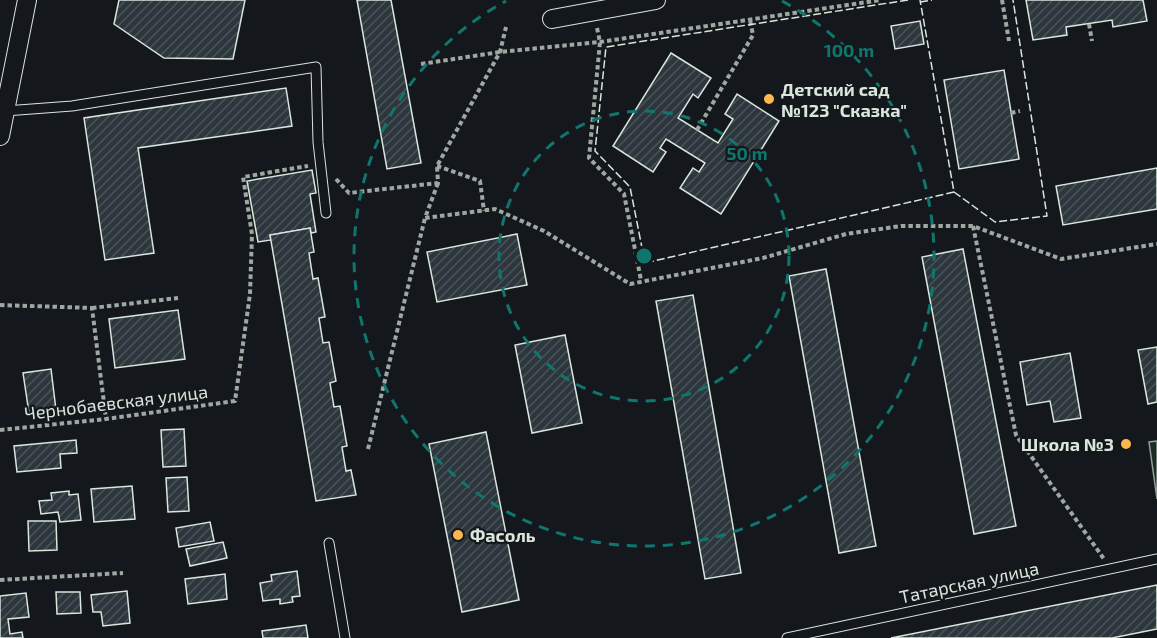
<svg xmlns="http://www.w3.org/2000/svg" width="1157" height="638" font-family="'Exo 2',sans-serif">
	<defs>
		<pattern id="building-hatch" width="6" height="6" patternUnits="userSpaceOnUse" patternTransform="scale(1.5)"><rect width="6" height="6" fill="#2c363c"/><path d="M-1 1l2-2M0 6l6-6M5 7l2-2" fill="none" stroke="#4a5358"/></pattern>
	</defs>
	<rect width="100%" height="100%" fill="#14181c"/>
	<polygon fill="#1a2d24" stroke="#939e99" stroke-width="1.5" points="1157,441 1157,499 1149,442"/>
	<g fill="url(#building-hatch)" stroke="#d8e6dc" stroke-width="1.5">
		<polygon points="119,0 245,0 233,59 164,58 114,24"/>
		<polygon points="357,0 391,0 421,163 387,169"/>
		<polygon points="1026,0 1143,0 1147,21 1113,27 1112,20 1066,27 1067,35 1033,40"/>
		<polygon points="920,21 924,44 895,49 891,26"/>
		<polygon points="671,53 711,78 698,98 693,94 678,118 718,143 733,119 725,114 737,94 779,121 721,214 680,188 693,168 699,172 705,163 666,139 660,148 666,152 653,172 613,146"/>
		<polygon points="1004,70 1019,159 959,169 944,80"/>
		<polygon points="286,88 292,126 138,148 154,253 105,260 84,118"/>
		<polygon points="1157,168 1157,209 1063,225 1056,186"/>
		<polygon points="312,170 316,193 310,194 316,232 311,233 310,228 270,235 271,240 258,242 247,181"/>
		<polygon points="310,228 314,252 309,253 313,279 318,278 325,317 319,318 323,343 329,342 336,381 330,383 334,407 340,406 347,446 342,447 346,471 351,470 356,495 316,501 270,235"/>
		<polygon points="517,234 527,285 437,302 427,252"/>
		<polygon points="963,249 1016,526 974,534 922,257"/>
		<polygon points="826,269 876,546 839,553 789,276"/>
		<polygon points="693,295 741,573 705,579 656,301"/>
		<polygon points="178,310 185,359 115,368 109,319"/>
		<polygon points="565,335 582,423 532,433 515,345"/>
		<polygon points="1157,347 1157,402 1148,404 1138,350"/>
		<polygon points="1070,353 1081,418 1054,422 1050,401 1027,405 1020,362"/>
		<polygon points="51,369 56,410 29,413 23,373"/>
		<polygon points="184,429 186,466 163,467 161,430"/>
		<polygon points="486,432 519,600 462,612 429,444"/>
		<polygon points="76,440 77,453 60,454 61,468 17,472 14,446"/>
		<polygon points="187,477 189,511 168,512 166,478"/>
		<polygon points="132,486 135,519 94,522 91,489"/>
		<polygon points="69,491 69,495 78,494 81,520 60,522 58,512 41,514 39,501 52,500 51,493"/>
		<polygon points="28,521 56,521 57,550 29,551"/>
		<polygon points="210,522 214,541 179,547 176,528"/>
		<polygon points="223,542 227,558 190,566 186,549"/>
		<polygon points="297,571 300,596 292,597 293,602 280,604 280,599 263,601 260,583 272,581 271,575"/>
		<polygon points="225,574 227,599 188,604 185,579"/>
		<polygon points="1157,585 1157,629 1112,638 891,638"/>
		<polygon points="127,591 130,623 103,626 101,612 93,612 91,595"/>
		<polygon points="56,592 80,592 81,613 57,614"/>
		<polygon points="26,593 29,617 8,619 10,634 22,632 23,638 0,638 0,596"/>
		<polygon points="306,625 308,638 263,638 262,631"/>
	</g>
	<g fill="none" stroke-linecap="round" stroke-linejoin="round">
		<defs>
			<g id="lane">
				<polyline points="5,111 72,106 316,67 318,142 326,213"/>
				<polyline points="329,543 345,638"/>
				<polyline points="787,638 1157,559"/>
			</g>
			<g id="street">
				<polyline points="552,19 656,0"/>
				<polyline points="0,136 27,0"/>
			</g>
		</defs>
		<use href="#lane" stroke="#d8e6dc" stroke-width="11"/>
		<use href="#street" stroke="#d8e6dc" stroke-width="20"/>
		<g stroke="#9da8a2" stroke-width="4" stroke-dasharray="4.5 3" stroke-linecap="butt">
			<polyline points="1002,0 1009,41"/>
			<polyline points="1089,24 1092,41"/>
			<polyline points="597,28 600,42 589,158 624,194 641,280"/>
			<polyline points="421,64 500,52 600,42 881,0"/>
			<polyline points="1011,113 1020,111"/>
			<polyline points="697,130 753,35 750,20"/>
			<polyline points="437,166 480,181 484,211"/>
			<polyline points="336,179 349,193 438,183 437,166 500,52 506,27"/>
			<polyline points="438,183 425,218 495,209 544,231 630,284 763,258 846,234 901,226 973,226 1061,259 1157,244"/>
			<polyline points="973,226 1016,435 1104,559"/>
			<polyline points="0,305 92,308 106,419"/>
			<polyline points="92,308 178,298"/>
			<polyline points="0,430 106,419 235,401 250,294 252,234 243,177 308,166"/>
			<polyline points="368,449 425,218"/>
			<polyline points="0,580 123,573"/>
		</g>
		<use href="#lane" stroke="#14181c" stroke-width="9"/>
		<use href="#street" stroke="#14181c" stroke-width="18"/>
		<g stroke="#d8e6dc" stroke-width="1.5" stroke-dasharray="8 3" stroke-linecap="butt">
			<polyline points="908,0 606,47 595,151 630,187 645,263 954,192 920,0"/>
			<polyline points="920,2 932,0"/>
			<polyline points="954,192 995,222 1047,216 1013,0"/>
		</g>
	</g>
	<g fill="none" stroke="#0f766e" stroke-width="3" stroke-dasharray="10 8">
		<circle cx="644" cy="256" r="145"/>
		<path d="M782 1A290 290 0 1 1 506 1"/>
	</g>
	<g fill="#ffb74d" stroke="#14181c" stroke-width="2">
		<circle cx="769" cy="99" r="6"/>
		<circle cx="1126" cy="444" r="6"/>
		<circle cx="458" cy="535" r="6"/>
	</g>
	<g text-anchor="middle" dominant-baseline="central" stroke-width="4.5" stroke-linejoin="round" paint-order="stroke">
		<g font-size="18" font-weight="bold" fill="#d8e6dc" stroke="#14181c" text-anchor="start">
			<text x="781" y="89">Детский сад<tspan x="781" dy="21">№123 "Сказка"</tspan></text>
			<text x="1114" y="444" text-anchor="end">Школа №3</text>
			<text x="470" y="535">Фасоль</text>
		</g>
		<g font-size="18" fill="#d8e6dc" stroke="#14181c">
			<text transform="translate(116 402) rotate(-7)">Чернобаевская улица</text>
			<text transform="translate(969 582) rotate(-12)">Татарская улица</text>
		</g>
	</g>
	<circle cx="644" cy="256" r="9" fill="#0f766e" stroke="#14181c" stroke-width="3"/>
	<g font-size="18" text-anchor="middle" font-weight="bold" fill="#0f766e" stroke="#14181c" stroke-width="4.5" stroke-linejoin="round" paint-order="stroke">
		<text x="849" y="57">100 m</text>
		<text x="747" y="160">50 m</text>
	</g>
</svg>
